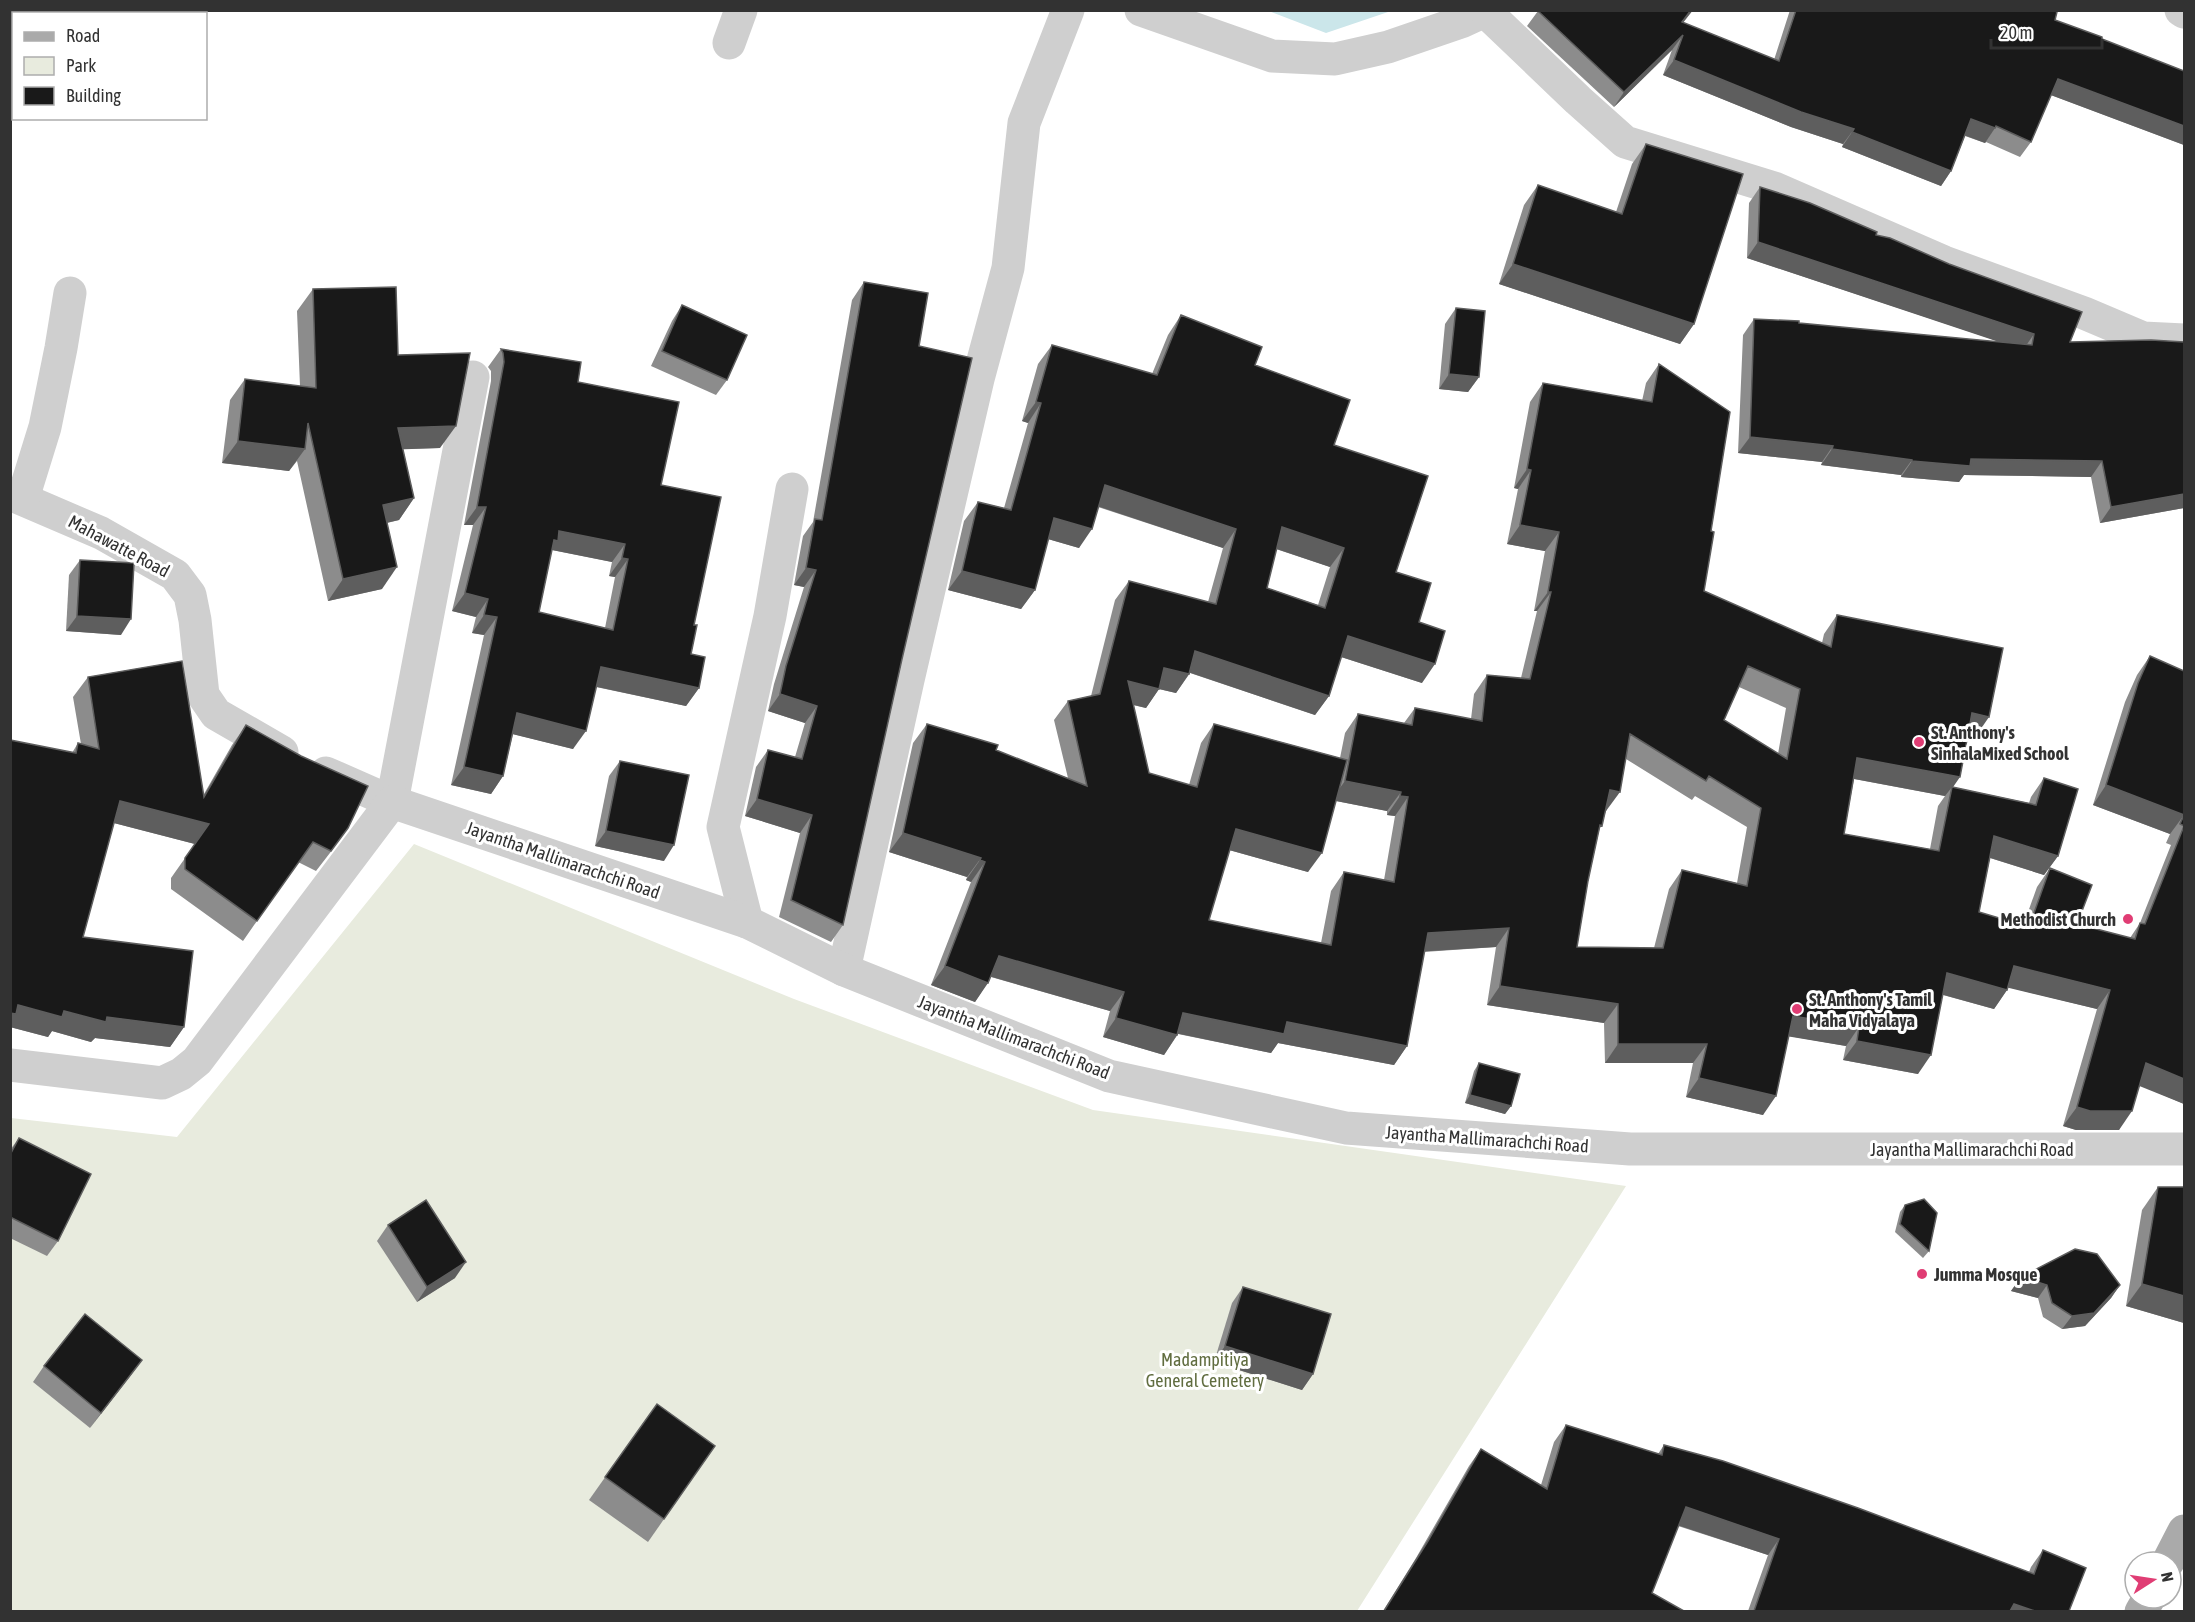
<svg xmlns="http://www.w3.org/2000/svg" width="2195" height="1622" font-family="'Asap Condensed',sans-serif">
	<rect width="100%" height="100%" fill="#fff"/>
	<polygon fill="#e8ebde" points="414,844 794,999 1093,1110 1626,1186 1357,1611 11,1612 11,1118 177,1137"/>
	<polygon fill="#cbe6ea" points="1269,11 1269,10 1391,11 1326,33"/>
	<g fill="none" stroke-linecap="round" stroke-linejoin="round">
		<g stroke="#cfcfcf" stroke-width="33">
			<polyline points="138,10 138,14"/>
			<polyline points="1141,10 1272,56 1335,59 1388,47 1461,22 1487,10"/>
			<polyline points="2181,10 2184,12"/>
			<polyline points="1486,12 1578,100 1625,142 1774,188 1944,262 2084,313 2143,338 2184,340"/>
			<polyline points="729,43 741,10"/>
			<polyline points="10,494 101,533 175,575 190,595 195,620 203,695 216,714 282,752"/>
			<polyline points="23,498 45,427 61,348 70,293"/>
			<polyline points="326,773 392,802 473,377"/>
			<polyline points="747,922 723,827 770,616 792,489"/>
			<polyline points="844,970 908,680 978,379 1008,268 1024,123 1068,10"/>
			<polyline points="10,1065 162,1083 181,1074 197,1061 392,802 747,922 844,970 1109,1076 1346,1128 1630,1149 2184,1149"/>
		</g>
		<g stroke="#aaa" stroke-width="33">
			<polyline points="2168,1562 2184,1531"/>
			<polyline points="2141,1612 2149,1598"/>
		</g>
	</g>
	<g fill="#8c8c8c" fill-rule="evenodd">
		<polygon points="1693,10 1683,23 1774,60 1790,10 2053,10 2055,20 2148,58 2184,71 2184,145 2051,95 2031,142 2020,157 1986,142 1985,143 1965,136 1951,171 1941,186 1842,147 1843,144 1791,127 1663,75 1672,50 1614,107 1527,26 1538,11"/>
		<polygon points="1646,144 1694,324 1680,344 1499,284 1524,205 1538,185 1616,212 1632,164"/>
		<polygon points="1760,187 1876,235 2070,342 2184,508 2100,523 2091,477 1964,475 1959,482 1901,477 1901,475 1821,465 1822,462 1738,453 1743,335 1754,319 2001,342 1747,258 1749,203"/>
		<polygon points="864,282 919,346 902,659 843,925 831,942 779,917 800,833 745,816 756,767 768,750 795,757 805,723 768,711 774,684 804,587 794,585 803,536 813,522 852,300"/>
		<polygon points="313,289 398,355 440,448 403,449 414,498 399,520 387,523 382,589 328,601 297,461 289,471 222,463 230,400 245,379 300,386 297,311"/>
		<polygon points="682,305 727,380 716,395 651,366 672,321"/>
		<polygon points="1456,308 1479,377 1468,392 1439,389 1445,324"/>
		<path d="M1181,315l74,50 79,80 62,127 23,50 3,61 -81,-26 -12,39 -14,19 -125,-42 -14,20 -17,-4 -13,19 -13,-3 16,68 40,12 12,-42 13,-19 126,34 5,-25 13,-19 46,9 11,-15 56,11 3,-25 13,-19 34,3 16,-67h-3l11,-60 -38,-7 11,-55 -4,-1 16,-86 13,-19 99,18 4,-18 13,-19 52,167 -7,60 118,52 2,-9 13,-19 139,121 -8,-2 -15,53 76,16 2,-6 13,-19 14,78 -14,19 -54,-17 -11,54 44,14 14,-39 13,-19 27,56 53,14 10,-15 31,-78 -5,-2 4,-9 -77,-29 32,-103 12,-27 13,-19 34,15v433l-44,-19 -21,45h-43l-13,-4 34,-117 -89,-22 -1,3 -13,19 -51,-14 -25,79 -75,-14 3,-14 -57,-10 -26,79 -77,-18 7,-34h-88l-1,-40 -117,-18 9,-58 -72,5 -17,94 -13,19 -116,-22 -7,10 -93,-19 -14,21 -61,-18 7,-26 -119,-34 -16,25 -44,-17 40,-103 -5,-2 1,-3 -78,-25 24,-109 14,-19 141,54 -14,-58 14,-19 23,-5 24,-96 14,-19 79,21 15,-54 -125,-41 -19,41 -31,-9 -13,51 -14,19 -73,-19 16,-69 14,-19 26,6 24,-85 -6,-2 16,-57 14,-19 100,29 16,-39zM1276,549l54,18 -12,38 -51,-17zM1739,687l47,21 -8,46 -54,-34zM1626,759l66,41 3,-4 52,31 -10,56 -55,-13 -13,19 -15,59 -77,-1 11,-66 11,-50 7,-20zM1854,779l91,17 -7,10 -8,43 -86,-15zM1336,801l51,10v4l8,1 -11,64 -40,-8 -13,19 -10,52 -112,-23 20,-70 79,22z"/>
		<path d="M501,349l77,33 83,103 33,140 -3,29 8,34 -13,18 -90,-19 -23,62 -60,-15 -10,42 -12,18 -40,-9 33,-150 -12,-2 4,-16 -24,-6 21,-86h-9l27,-144v-10l-3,-4zM552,550l60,12 -3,14 6,1 -10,51 -66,-16z"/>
		<polygon points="80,560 121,635 66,631 69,575"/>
		<polygon points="88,677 204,794 232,745 246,725 333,849 316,871 298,862 243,941 171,889 171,878 195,844 114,823 83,937 184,1027 170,1047 95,1038 91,1042 52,1031 48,1037 10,1027 10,740 72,753 78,743 81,744 73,697"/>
		<polygon points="620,761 664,861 595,846 609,776"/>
		<polygon points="1479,1063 1511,1106 1505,1114 1465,1103 1474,1071"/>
		<polygon points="19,1138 58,1241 47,1256 10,1238 10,1150"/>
		<polygon points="2158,1187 2184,1323 2126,1306 2142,1210"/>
		<polygon points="1905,1205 1929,1251 1923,1258 1895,1232 1900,1212"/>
		<polygon points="388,1225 455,1278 417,1302 377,1241"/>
		<polygon points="2021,1277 2120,1285 2111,1298 2085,1326 2062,1329 2043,1317 2038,1298 2011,1291"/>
		<polygon points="1243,1287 1313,1374 1302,1390 1214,1362 1232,1303"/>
		<polygon points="142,1360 90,1428 33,1382 44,1366"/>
		<polygon points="657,1404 715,1446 648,1542 589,1500"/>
		<polygon points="1566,1425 1658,1454 1664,1445 2029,1572 2031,1567 2043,1550 2069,1611 1748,1611 1768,1555 1678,1526 1652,1593 1684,1611 1383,1611 1416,1558 1469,1466 1481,1449 1541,1485 1554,1442"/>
	</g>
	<g fill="#5e5e5e">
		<polygon points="1691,10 1693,10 1671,37 1682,22"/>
		<polygon points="1683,35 1672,50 1614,107 1624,92"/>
		<polygon points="1674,60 1854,129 1843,144 1791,127 1663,75"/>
		<polygon points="2058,79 2184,126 2184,145 2048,94"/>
		<polygon points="1971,119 1995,128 1985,143 1961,134"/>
		<polygon points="1852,132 1951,171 1941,186 1842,147"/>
		<polygon points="1758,242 2034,334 2023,350 1747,258"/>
		<polygon points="1513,264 1694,324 1680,344 1499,284"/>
		<polygon points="1449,374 1479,377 1468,392 1439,389"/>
		<polygon points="1036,402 1041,403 1028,423 1022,421"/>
		<polygon points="456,426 440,448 383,450 398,428"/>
		<polygon points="1750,437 1833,446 1822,462 1738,453"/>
		<polygon points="238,441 305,449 289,471 222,463"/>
		<polygon points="1832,449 1912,460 1901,475 1821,465"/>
		<polygon points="1971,459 2102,461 2091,477 1964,475 1959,482 1901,477 1912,461"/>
		<polygon points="1527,469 1531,470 1518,489 1514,488"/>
		<polygon points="1105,485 1236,529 1223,548 1091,504"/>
		<polygon points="2184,494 2184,508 2100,523 2111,507"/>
		<polygon points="414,498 399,520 368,527 383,505"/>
		<polygon points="477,507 486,507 473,525 464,525"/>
		<polygon points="1054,518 1092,529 1079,548 1041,537"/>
		<polygon points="1520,525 1559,532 1545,551 1507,544"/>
		<polygon points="1282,527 1344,548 1330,567 1268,546"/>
		<polygon points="559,531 625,544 612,562 552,550 546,559"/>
		<polygon points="622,558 628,559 615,577 609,576"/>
		<polygon points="397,567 382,589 328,601 343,579"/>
		<polygon points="806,568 816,570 804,587 794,585"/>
		<polygon points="962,571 1035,590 1021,609 948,590"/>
		<polygon points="1548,592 1551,592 1537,611 1534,611"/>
		<polygon points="465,593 488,599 476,617 452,611"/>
		<polygon points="484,615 497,617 484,635 472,633"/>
		<polygon points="77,616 131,619 121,635 66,631"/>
		<polygon points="1348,636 1435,664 1422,683 1335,655"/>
		<polygon points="1195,651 1329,696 1315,715 1182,670"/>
		<polygon points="601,667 699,688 686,706 588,685"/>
		<polygon points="1164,668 1189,674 1176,693 1159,689 1146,708 1114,700 1128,681"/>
		<polygon points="780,694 817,706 805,723 768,711"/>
		<polygon points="517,713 586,731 573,749 504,732"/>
		<polygon points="1972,713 1989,717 1976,736 1958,733"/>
		<polygon points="1857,758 1960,777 1951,790 1952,787 1945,796 1844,777"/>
		<polygon points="464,767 503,776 491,794 451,785"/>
		<polygon points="1345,781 1401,792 1387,811 1331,800"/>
		<polygon points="2106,785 2184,815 2170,834 2093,805"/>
		<polygon points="1610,790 1620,792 1606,811 1596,809"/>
		<polygon points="1400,796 1408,797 1395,816 1387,815"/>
		<polygon points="757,799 812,815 800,833 745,816"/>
		<polygon points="120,801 209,824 195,844 106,821"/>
		<polygon points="1236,829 1322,853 1308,872 1222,848"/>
		<polygon points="606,831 674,845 664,861 595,846"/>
		<polygon points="903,833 981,858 967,877 889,852"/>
		<polygon points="1994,836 2058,856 2044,875 1981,855"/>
		<polygon points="980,860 985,862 971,882 966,880"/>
		<polygon points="1509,928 1496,947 1414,952 1428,933"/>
		<polygon points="999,956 1124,992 1110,1011 985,975"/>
		<polygon points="945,966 988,983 975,1002 931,985"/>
		<polygon points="2014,966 2110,990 2097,1009 2001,986"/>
		<polygon points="1947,973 2007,990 1994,1009 1933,992"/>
		<polygon points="1500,986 1618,1004 1604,1023 1487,1005"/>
		<polygon points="18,1005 107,1017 184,1027 170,1047 95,1038 91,1042 52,1031 48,1037 10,1027 10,1013"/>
		<polygon points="1183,1013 1287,1022 1407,1046 1394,1065 1278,1043 1271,1053 1170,1032"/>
		<polygon points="1793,1016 1859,1027 1846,1046 1780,1035"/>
		<polygon points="1116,1018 1177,1035 1164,1055 1103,1037"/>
		<polygon points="1857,1041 1931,1055 1918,1074 1843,1060"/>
		<polygon points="1618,1044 1707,1044 1693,1063 1605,1063"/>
		<polygon points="2146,1063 2184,1079 2184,1104 2132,1083"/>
		<polygon points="1699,1078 1776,1096 1763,1115 1686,1097"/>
		<polygon points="1470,1095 1511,1106 1505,1114 1465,1103"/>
		<polygon points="2077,1107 2132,1111 2119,1130 2076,1130 2063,1126"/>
		<polygon points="466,1262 455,1278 417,1302 427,1287"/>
		<polygon points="2021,1277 2047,1285 2038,1298 2011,1291"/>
		<polygon points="2142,1284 2184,1296 2184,1323 2126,1306"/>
		<polygon points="2120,1285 2111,1298 2085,1326 2062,1329 2072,1316"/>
		<polygon points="1225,1346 1313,1374 1302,1390 1214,1362"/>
		<polygon points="142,1360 131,1375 90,1428 101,1413"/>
		<polygon points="1686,1507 1779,1539 1768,1555 1674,1524"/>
		<polygon points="2014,1604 2035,1611 2008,1611"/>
	</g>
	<g fill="#191919" stroke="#5e5e5e" stroke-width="1.5" fill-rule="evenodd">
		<polygon points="1691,10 1682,22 1779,61 1796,10 2053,10 2057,12 2055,20 2102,37 2102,39 2184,71 2184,126 2058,79 2031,142 1996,126 1995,128 1971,119 1951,171 1852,132 1854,129 1801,112 1674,60 1683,35 1624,92 1538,11"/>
		<polygon points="1646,144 1743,174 1694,324 1513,264 1538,185 1622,214"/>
		<polygon points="1760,187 1810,203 1877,232 1876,235 1890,238 1949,264 2082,312 2070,342 2151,340 2184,342 2184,494 2111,507 2102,461 1971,459 1970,466 1912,461 1912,460 1832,449 1833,446 1750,437 1754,319 1799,321 1799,323 2032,345 2034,334 1758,242"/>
		<polygon points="864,282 928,293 919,346 972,358 902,659 843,925 791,900 812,815 757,799 768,750 802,759 817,706 780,694 786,666 816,570 806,568 815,519 822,520"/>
		<polygon points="396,287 398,355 470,353 456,426 398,428 414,498 383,505 397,567 343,579 308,423 305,449 238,441 245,379 316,388 313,289"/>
		<polygon points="682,305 747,335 727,380 662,351"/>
		<polygon points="1456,308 1485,311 1479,377 1449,374"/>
		<path d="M1181,315l81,32 -7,18 95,35 -16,45 94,31 -32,96 35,11 -12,39 26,9 -10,33 -87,-28 -19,60 -134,-45 -6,23 -25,-6 -5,21 -31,-8 21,92 48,14 17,-63 133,36 -25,93 -86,-24 -27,91 122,25 13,-73 50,10 14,-85 -8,-1 1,-4 -56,-11 13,-67 54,11 3,-17 67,13 5,-46 43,4 21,-87h-3l11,-60 -39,-7 11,-55 -4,-1 16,-86 109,19 7,-38 71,48 -19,119 3,1 -10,59 127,56 6,-32 166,33 -14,69 -17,-4 -12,64 -103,-19 -13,76 95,17 13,-64 84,18 8,-27 34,11 -20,67 -64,-20 -15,76 50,15 21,-59 42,17 -15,39 58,15 5,-16 5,1 39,-98v253l-38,-16 -14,48h-42l-13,-4 33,-117 -96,-24 -7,24 -60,-17 -16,82 -74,-14 2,-14 -66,-11 -17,80 -77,-18 8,-34h-89v-40l-118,-18 9,-58 -81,5 -21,113 -120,-24 -3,12 -101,-21 -6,22 -61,-17 8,-26 -125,-36 -11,27 -43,-17 40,-104 -5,-2 1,-2 -78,-25 24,-109 71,21 -2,5 91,36 -19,-85 32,-7 29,-113 87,23 20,-75 -131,-44 -13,44 -38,-11 -19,72 -73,-19 16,-69 33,8 30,-107 -5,-1 16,-57 105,30zM1282,527l62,21 -19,60 -58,-20zM1748,666l52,23 -13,70 -63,-39zM1630,734l76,47 3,-5 52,32 -14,78 -65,-16 -19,78 -86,-1 11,-66 12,-56 2,1 8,-36 10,2z"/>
		<path d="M501,349l80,13 -3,20 101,20 -18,83 60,12 -27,128h3l-6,29 14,3 -6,31 -98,-21 -15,64 -69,-18 -14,63 -39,-9 33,-150 -13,-2 4,-16 -23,-6 21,-86h-9l27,-145 -1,-9zM559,531l66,13 -3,14 6,1 -15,71 -74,-18 15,-72 4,1z"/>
		<polygon points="80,560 134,563 131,619 77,616"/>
		<polygon points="2150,656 2184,671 2184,826 2180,824 2184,815 2106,785 2138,683"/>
		<polygon points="182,661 204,797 246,725 301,756 368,786 348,828 331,851 313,842 257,921 185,869 185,858 209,824 120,801 83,937 193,951 184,1027 107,1017 106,1022 64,1011 62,1017 18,1005 16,1014 10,1013 10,740 76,753 78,743 99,749 88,677"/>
		<polygon points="620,761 689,775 674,845 606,831"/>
		<polygon points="1479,1063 1520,1074 1511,1106 1470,1095"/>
		<polygon points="19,1138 91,1174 58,1241 10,1217 10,1155"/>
		<polygon points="2158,1187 2184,1187 2184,1296 2142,1284"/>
		<polygon points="1924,1199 1937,1213 1929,1251 1900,1224 1905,1205"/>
		<polygon points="426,1200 466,1262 427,1287 388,1225"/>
		<polygon points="2075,1249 2097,1254 2120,1285 2094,1313 2072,1316 2052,1303 2047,1285 2021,1277"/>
		<polygon points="1243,1287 1331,1314 1313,1374 1225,1346"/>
		<polygon points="85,1314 142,1360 101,1413 44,1366"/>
		<polygon points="657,1404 715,1446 664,1519 605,1477"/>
		<polygon points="1566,1425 1662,1455 1664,1445 1723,1461 1858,1508 2034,1574 2043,1550 2086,1568 2069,1611 2035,1611 2014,1604 2010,1611 1754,1611 1779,1539 1686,1507 1652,1593 1684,1611 1384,1611 1428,1541 1481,1449 1547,1489"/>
	</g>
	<g fill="#e03d74" stroke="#fff" stroke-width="2">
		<circle cx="1919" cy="742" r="6"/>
		<circle cx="2128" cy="919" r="6"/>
		<circle cx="1797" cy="1009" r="6"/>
		<circle cx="1922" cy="1274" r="6"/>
	</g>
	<g text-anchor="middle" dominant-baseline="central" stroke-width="6" stroke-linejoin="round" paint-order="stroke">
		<g font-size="18" fill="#323232" stroke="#fff">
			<text transform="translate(119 546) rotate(28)">Mahawatte Road</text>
			<text transform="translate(563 860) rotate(19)">Jayantha Mallimarachchi Road</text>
			<text transform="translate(1014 1037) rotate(21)">Jayantha Mallimarachchi Road</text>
			<text transform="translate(1487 1139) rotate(4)">Jayantha Mallimarachchi Road</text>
			<text x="1972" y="1149">Jayantha Mallimarachchi Road</text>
		</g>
		<g font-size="18" font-weight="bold" fill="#323232" stroke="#fff" text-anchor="start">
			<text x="1931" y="732">St. Anthony's<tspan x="1931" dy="21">SinhalaMixed School</tspan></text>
			<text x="2116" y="919" text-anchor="end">Methodist Church</text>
			<text x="1809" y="999">St. Anthony's Tamil<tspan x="1809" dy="21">Maha Vidyalaya</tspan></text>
			<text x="1934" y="1274">Jumma Mosque</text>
		</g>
		<g font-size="18" fill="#616d40" stroke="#fff">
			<text x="1205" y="1359">Madampitiya<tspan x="1205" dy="21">General Cemetery</tspan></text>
		</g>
	</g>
	<rect width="2195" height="1622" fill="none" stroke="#323232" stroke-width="24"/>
	<rect x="12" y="12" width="195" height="108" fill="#ffffff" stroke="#adadad" stroke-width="1.5"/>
	<rect x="24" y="32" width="30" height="9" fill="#aaaaaa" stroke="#adadad" stroke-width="1.5"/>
	<text x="66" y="42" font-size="18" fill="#323232">Road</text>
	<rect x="24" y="57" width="30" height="18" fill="#e8ebde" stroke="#adadad" stroke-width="1.5"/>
	<text x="66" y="72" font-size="18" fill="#323232">Park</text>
	<rect x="24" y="87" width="30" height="18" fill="#191919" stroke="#adadad" stroke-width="1.5"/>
	<text x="66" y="102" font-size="18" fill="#323232">Building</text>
	<g transform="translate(2153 1580) rotate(78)"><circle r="28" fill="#ffffff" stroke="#adadad" stroke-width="1.5"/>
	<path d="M0-4.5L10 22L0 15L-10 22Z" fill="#e03d74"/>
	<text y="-9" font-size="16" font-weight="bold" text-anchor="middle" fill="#323232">N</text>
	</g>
	<path d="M1991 39v9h111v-9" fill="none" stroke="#323232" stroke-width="3"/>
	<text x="2000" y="39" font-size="18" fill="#323232" stroke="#ffffff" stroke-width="4.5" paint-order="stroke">20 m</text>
</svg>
